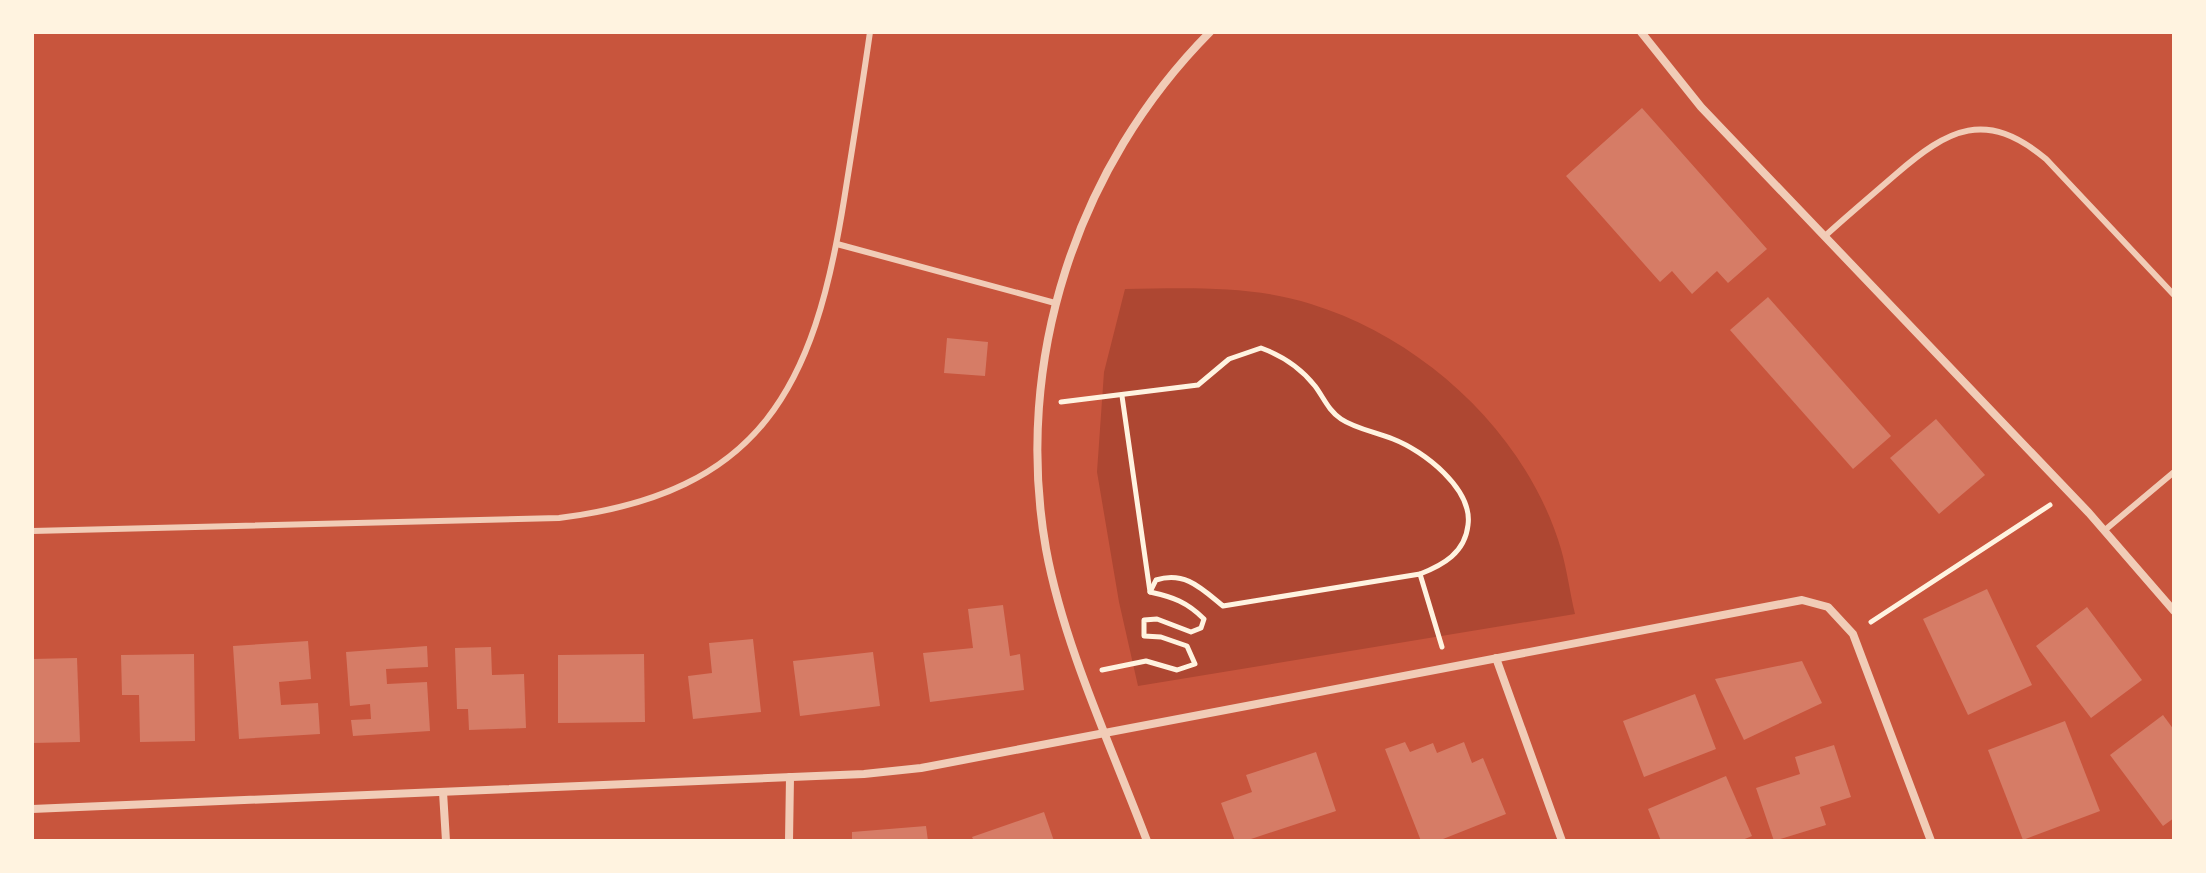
<svg xmlns="http://www.w3.org/2000/svg" width="2206" height="873" font-family="Roboto,sans-serif">
	<rect width="100%" height="100%" fill="#c8553d"/>
	<path fill="#ae4732" d="M1125,289c61,-1 127,-4 186,15 113,35 216,130 250,245 6,21 9,44 14,65l-437,72 -19,-84 -22,-130 7,-100z"/>
	<g fill="#d67c66">
		<polygon points="1642,108 1767,249 1728,283 1717,271 1692,294 1672,271 1660,282 1566,176"/>
		<polygon points="1768,297 1891,436 1853,469 1730,330"/>
		<polygon points="947,338 988,342 985,376 944,373"/>
		<polygon points="1936,419 1985,475 1939,514 1890,458"/>
		<polygon points="1987,589 2032,685 1968,715 1923,619"/>
		<polygon points="1003,605 1010,656 1020,654 1024,690 930,702 923,653 973,648 968,609"/>
		<polygon points="2087,607 2142,680 2091,718 2036,646"/>
		<polygon points="753,639 761,712 693,719 688,676 712,673 709,643"/>
		<polygon points="308,641 311,679 279,682 281,705 318,703 320,734 239,739 233,646"/>
		<polygon points="427,646 428,667 386,669 387,684 427,682 430,731 353,736 351,720 371,719 370,704 350,706 346,652"/>
		<polygon points="491,647 492,675 524,674 526,728 469,730 468,709 457,709 455,648"/>
		<polygon points="873,652 880,706 800,716 793,661"/>
		<polygon points="194,654 195,741 140,742 139,695 122,695 121,655"/>
		<polygon points="644,654 645,722 558,723 558,655"/>
		<polygon points="77,658 80,742 32,743 32,659"/>
		<polygon points="1802,661 1822,703 1744,740 1715,679"/>
		<polygon points="1695,694 1716,749 1644,777 1623,721"/>
		<polygon points="2163,715 2174,730 2174,818 2163,826 2110,755"/>
		<polygon points="2065,721 2100,811 2023,840 1988,750"/>
		<polygon points="1405,742 1410,752 1433,743 1437,753 1464,742 1472,763 1483,758 1506,814 1438,841 1421,841 1385,749"/>
		<polygon points="1834,745 1851,797 1820,807 1826,825 1774,841 1756,788 1800,774 1795,757"/>
		<polygon points="1316,752 1336,811 1245,841 1235,841 1221,803 1252,792 1246,775"/>
		<polygon points="1726,776 1752,836 1740,841 1661,841 1648,809"/>
		<polygon points="1044,812 1054,841 974,841 972,837"/>
		<polygon points="926,826 928,841 852,841 852,832"/>
	</g>
	<g fill="none" stroke-linecap="round" stroke-linejoin="round">
		<g stroke="#fff3e0" stroke-width="5">
			<polyline points="1122,396 1150,592"/>
			<path d="M1061,402l137,-17 31,-26 32,-11c22,8 39,19 54,38 9,12 13,24 26,33 15,10 35,13 52,20 31,12 80,50 75,86 -3,28 -25,40 -48,49"/>
			<polyline points="1871,622 2050,505"/>
			<path d="M1102,670l44,-9 31,9 18,-6 -8,-18 -26,-9 -17,-1v-16l13,-1 34,13 10,-4 3,-9c-17,-17 -31,-22 -54,-27l6,-12c29,-9 45,8 67,26l197,-32 22,73"/>
		</g>
		<g stroke="#f1ccb7" stroke-width="6">
			<path d="M1825,236c23,-21 47,-41 70,-61 54,-47 91,-66 151,-16l128,136"/>
			<polyline points="837,244 1055,303"/>
			<polyline points="2105,530 2174,472"/>
			<path d="M32,531l527,-13c203,-25 255,-131 285,-318 9,-56 18,-112 26,-168"/>
		</g>
		<g stroke="#f1ccb7" stroke-width="8">
			<polyline points="1641,32 1701,107 2089,513 2174,611"/>
			<polyline points="1496,658 1562,841"/>
			<polyline points="443,792 446,841"/>
			<polyline points="32,809 864,774 921,768 1802,600 1828,607 1853,634 1931,841"/>
			<polyline points="789,841 790,777"/>
			<path d="M1147,841c-35,-93 -83,-194 -101,-292 -33,-187 30,-382 164,-517"/>
		</g>
	</g>
	<rect width="2206" height="873" fill="none" stroke="#fff3e0" stroke-width="68"/>
</svg>
